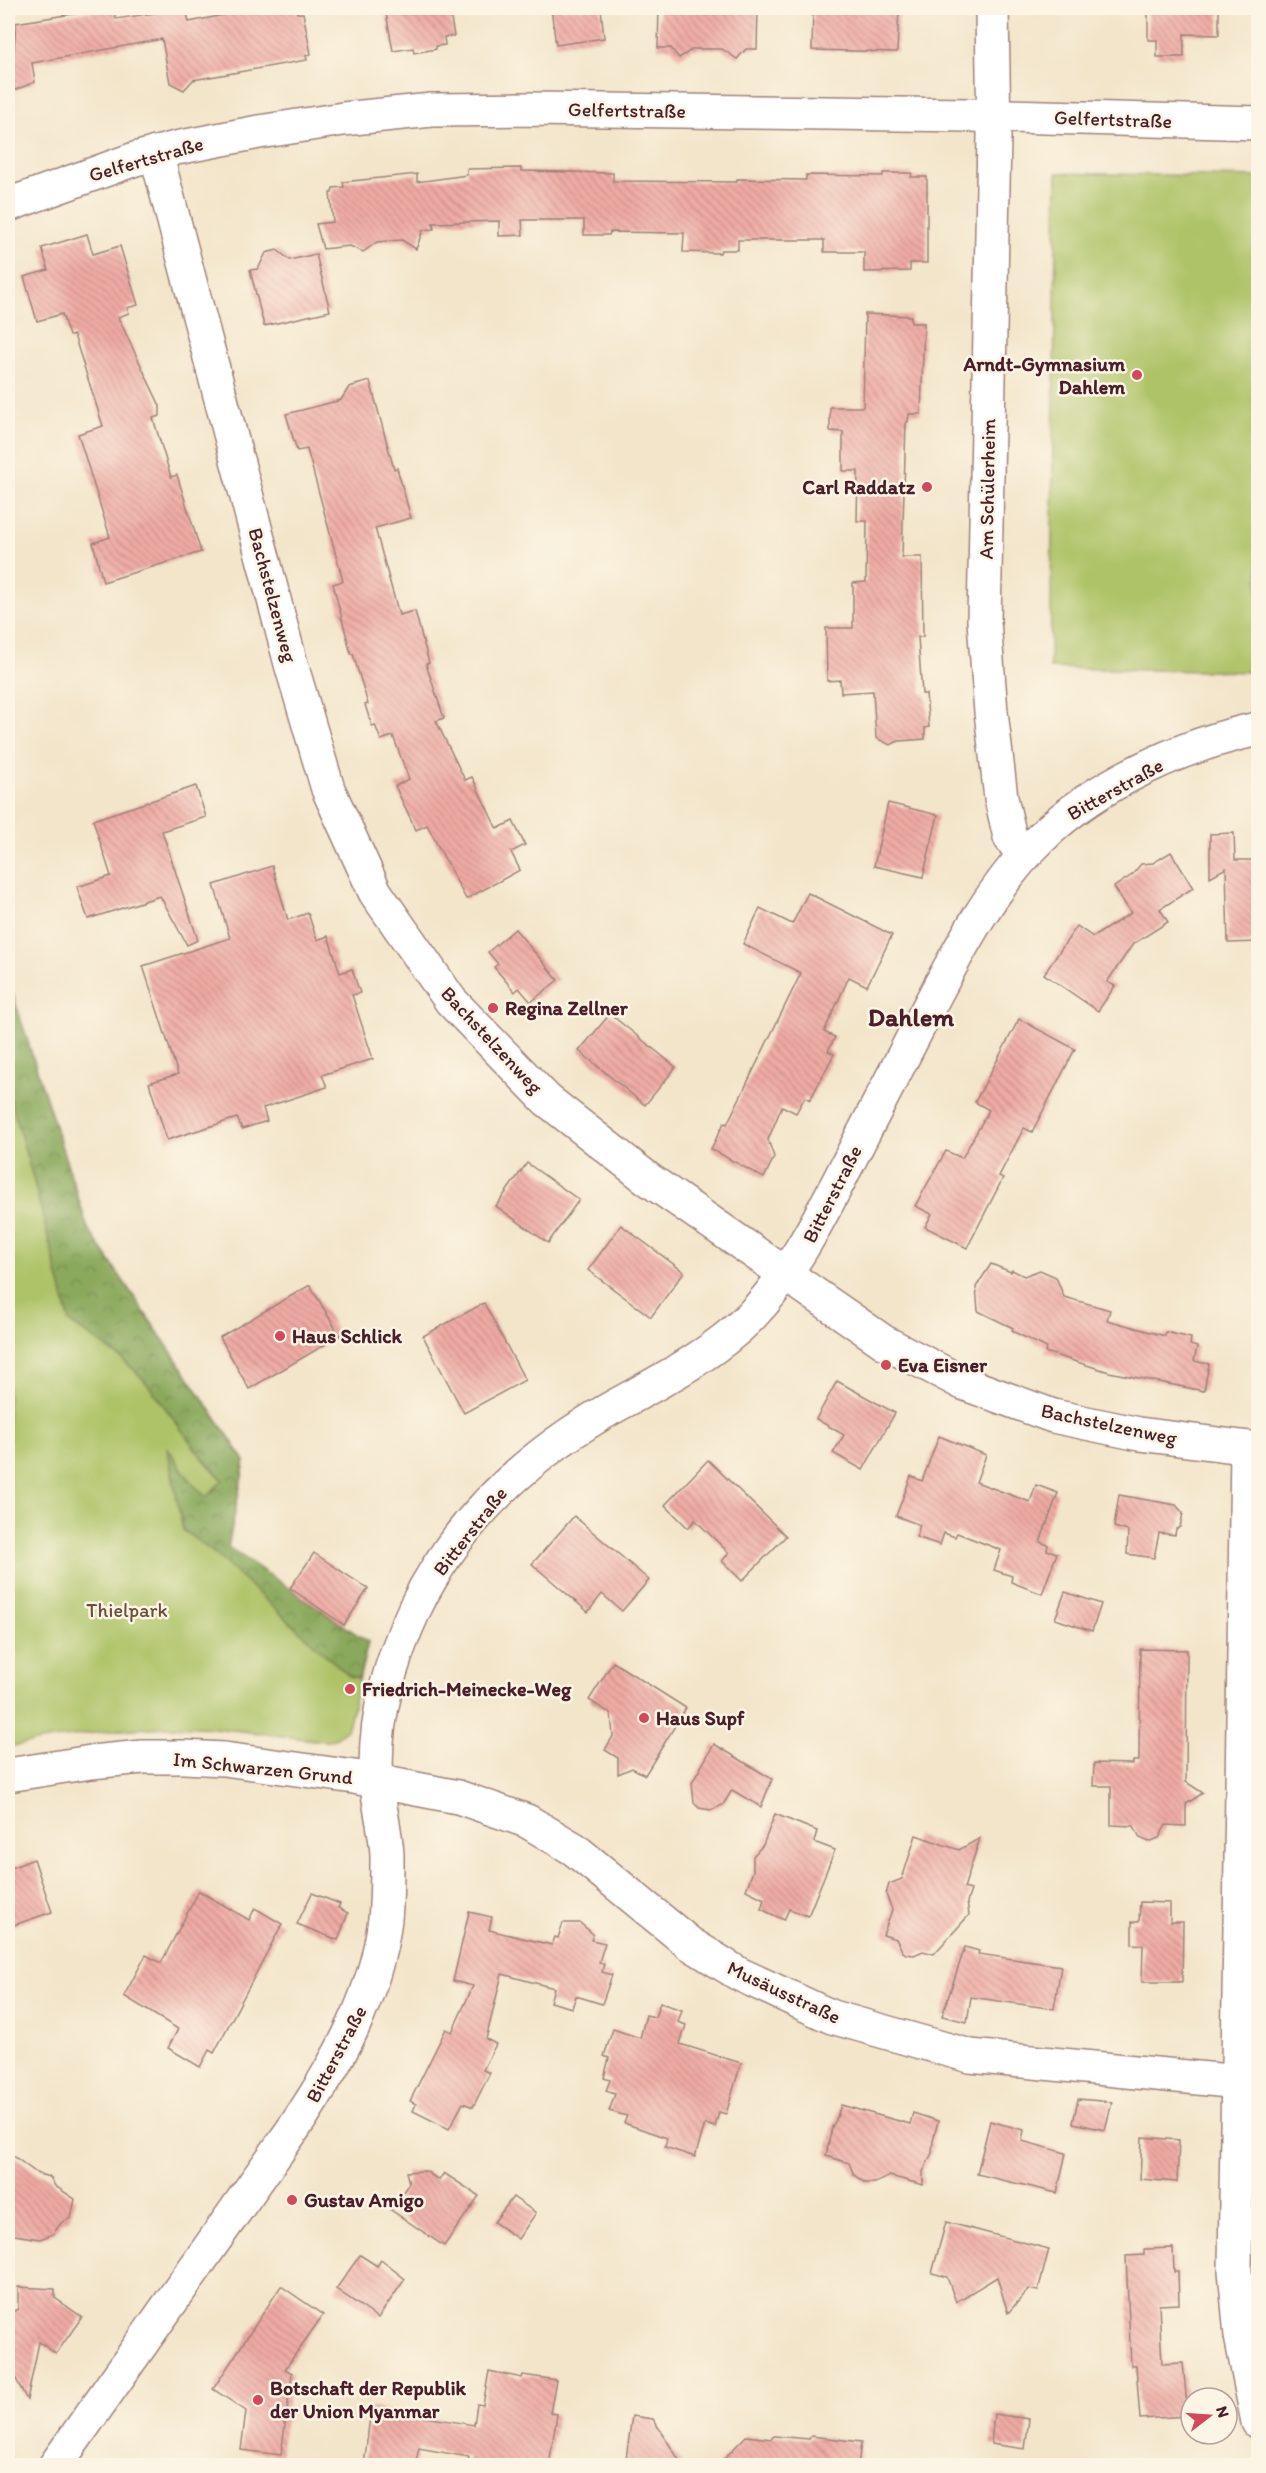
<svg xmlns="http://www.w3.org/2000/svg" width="1266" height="2473" font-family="Itim,sans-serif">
	<defs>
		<pattern id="forest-crowns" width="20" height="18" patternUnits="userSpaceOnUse" patternTransform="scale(1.5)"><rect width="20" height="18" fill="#8aa95c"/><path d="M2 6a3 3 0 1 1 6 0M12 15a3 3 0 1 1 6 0" fill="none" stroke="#73894c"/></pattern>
		<pattern id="building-back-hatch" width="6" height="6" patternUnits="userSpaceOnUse" patternTransform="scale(1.5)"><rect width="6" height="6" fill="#f0aca4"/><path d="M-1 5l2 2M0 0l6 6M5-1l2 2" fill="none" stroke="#c48b86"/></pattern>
	</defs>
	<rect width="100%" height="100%" fill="#fcf5e5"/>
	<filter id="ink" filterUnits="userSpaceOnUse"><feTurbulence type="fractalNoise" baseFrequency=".0167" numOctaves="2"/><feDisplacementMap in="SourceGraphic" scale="12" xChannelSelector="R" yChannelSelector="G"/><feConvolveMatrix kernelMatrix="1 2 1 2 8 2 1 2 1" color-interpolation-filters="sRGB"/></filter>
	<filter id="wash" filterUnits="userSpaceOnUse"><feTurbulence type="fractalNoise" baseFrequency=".008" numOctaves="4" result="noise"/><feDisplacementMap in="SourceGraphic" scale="24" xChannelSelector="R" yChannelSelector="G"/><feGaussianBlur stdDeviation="1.35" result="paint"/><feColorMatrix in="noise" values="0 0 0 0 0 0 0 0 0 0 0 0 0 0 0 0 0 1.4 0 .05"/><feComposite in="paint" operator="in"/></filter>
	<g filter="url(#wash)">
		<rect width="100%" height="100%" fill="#f3e5ca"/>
		<g fill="#aec368" stroke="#7c714a" stroke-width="1.5">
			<polygon points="1057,173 1258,177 1258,672 1050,668"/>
			<path d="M8,980l80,249 157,232 -17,86 140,95 -20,85 -11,11 -10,3c-52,-4 -104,-16 -156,-14 -55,1 -109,10 -163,20z"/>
		</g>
		<path fill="url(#forest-crowns)" stroke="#6a6444" stroke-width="1.5" d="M8,980l80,249 157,232 -17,86 140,95 -9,36 -10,-2 -134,-122 -32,-24 -16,-83 24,35 15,15 17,-17c-31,-30 -52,-68 -80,-101 -21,-23 -47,-39 -73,-56l-37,-145 -25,-86z"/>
		<g id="blocks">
			<g fill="url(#building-back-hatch)">
				<polygon points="110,8 113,8 116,19 186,8 189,22 248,10 247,8 296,8 297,13 303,13 311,54 306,55 307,60 193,80 184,90 170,83 162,39 32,63 35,82 8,93 8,60 13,60 16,23"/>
				<polygon points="385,8 444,8 445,14 450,13 454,36 444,37 445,45 436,46 436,49 414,53 413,48 393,51"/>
				<polygon points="551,8 601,8 604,38 556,45"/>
				<polygon points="659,8 758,8 757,49 746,49 737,59 722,49 693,49 679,58 671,48 658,48"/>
				<polygon points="813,8 899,8 897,52 812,50"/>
				<polygon points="1148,8 1219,8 1219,35 1184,34 1184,57 1157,57 1157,40 1148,40"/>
				<polygon points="521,168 521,171 613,173 613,181 737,182 737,179 806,180 806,175 883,176 883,173 912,173 911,177 927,177 927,263 910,263 910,271 864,272 864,252 824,252 824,240 738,240 738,250 721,250 720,253 683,252 684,233 610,232 609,235 584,235 584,220 522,220 523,235 499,236 499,221 433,223 434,229 423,230 416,249 402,240 377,242 363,252 350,246 323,249 316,224 333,222 330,193 332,193 333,188 344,187 343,182 417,174 417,182 467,175 467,169"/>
				<polygon points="87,234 93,254 120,246 138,305 127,308 129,313 118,317 160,406 160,416 153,418 171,477 177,475 201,552 103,582 93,543 110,537 78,434 103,426 74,335 69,336 62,314 37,321 24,277 48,270 42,248"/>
				<polygon points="277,250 290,260 316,254 330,311 264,326 250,270 258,269 266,253"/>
				<polygon points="865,314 911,316 911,323 924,323 921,414 909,414 908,422 906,422 902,557 922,557 923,637 918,637 922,694 926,694 929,727 925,728 925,739 899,741 890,745 876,738 873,691 841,693 840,680 827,681 826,628 853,628 853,583 866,582 867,521 857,521 858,471 843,471 843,432 830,431 830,407 863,407"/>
				<polygon points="370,381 394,469 397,468 411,518 375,528 399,615 415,611 429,663 426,664 444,718 436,721 465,780 472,777 497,829 513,821 525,845 511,852 520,870 466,899 427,825 416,830 395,786 409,779 393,736 381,740 375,725 372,726 365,705 368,704 353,654 351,654 333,584 343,581 307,449 297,451 286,414 341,400 349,387"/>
				<polygon points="196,786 206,817 162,831 198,940 187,945 160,896 88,919 77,887 111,876 93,820"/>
				<polygon points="888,803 938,815 923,877 874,866"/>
				<polygon points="1234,833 1235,860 1258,860 1258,942 1228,943 1226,868 1210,877 1210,834"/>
				<polygon points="1171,852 1193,888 1160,909 1168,922 1133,944 1107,982 1115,986 1098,1011 1044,974 1077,926 1093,937 1131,913 1114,887 1132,875 1141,864 1153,863"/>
				<polygon points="272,866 288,920 308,913 317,940 328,936 340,973 352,969 360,993 352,995 373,1059 322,1075 327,1087 263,1108 267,1121 242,1129 237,1118 167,1140 149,1083 178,1074 143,966 230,938 214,885"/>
				<polygon points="808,893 892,935 867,986 849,977 824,1032 835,1037 828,1051 834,1054 810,1100 805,1097 796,1113 782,1106 768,1140 774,1157 764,1178 711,1149 724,1123 727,1124 801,973 743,944 760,908 792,924"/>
				<polygon points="515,929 558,980 531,1002 519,988 515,992 494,967 498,964 488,952"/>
				<polygon points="610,1014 676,1067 645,1105 579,1051"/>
				<polygon points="1019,1019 1075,1049 1032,1132 1024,1128 999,1176 1003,1178 967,1248 925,1227 932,1214 915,1206 946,1151 962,1158 989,1110 975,1102"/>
				<polygon points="527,1163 579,1200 548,1243 496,1206"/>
				<polygon points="621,1225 684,1272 651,1317 588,1270"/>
				<polygon points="991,1264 1011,1272 1012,1270 1024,1276 1040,1270 1056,1277 1064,1297 1110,1310 1107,1320 1165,1336 1166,1332 1191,1338 1190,1345 1197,1347 1194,1361 1209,1364 1204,1391 1109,1372 1045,1352 1047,1348 1012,1331 1013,1328 978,1311 976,1287"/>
				<polygon points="310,1285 340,1336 249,1389 220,1337"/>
				<polygon points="484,1303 525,1380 464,1413 423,1336"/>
				<polygon points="837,1381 895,1413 863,1470 833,1453 844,1435 816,1419"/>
				<polygon points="939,1436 986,1455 976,1482 1030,1502 1036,1485 1058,1493 1040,1542 1048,1545 1047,1550 1057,1553 1042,1594 1011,1582 1012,1576 994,1570 1001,1550 957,1533 955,1537 944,1533 940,1545 916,1537 920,1525 896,1516 911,1476 922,1481"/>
				<polygon points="708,1460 786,1536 742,1581 722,1561 729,1553 695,1520 688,1528 665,1505"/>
				<polygon points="1119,1495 1176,1505 1183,1513 1180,1527 1176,1529 1175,1535 1159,1533 1154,1558 1127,1554 1128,1531 1114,1527"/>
				<polygon points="574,1516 649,1580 622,1611 602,1594 588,1612 532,1564"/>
				<polygon points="314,1553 368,1589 344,1625 290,1588"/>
				<polygon points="1065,1592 1101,1604 1092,1631 1055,1619"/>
				<polygon points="1140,1649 1187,1650 1186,1782 1203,1793 1186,1804 1186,1826 1166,1825 1159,1838 1149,1842 1140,1838 1134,1826 1111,1825 1111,1786 1093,1786 1094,1763 1133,1764 1133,1761 1139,1761"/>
				<polygon points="613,1662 686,1708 645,1775 632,1768 618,1774 618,1758 605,1750 613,1736 611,1714 589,1700"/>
				<polygon points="714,1744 772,1779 761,1807 732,1790 723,1805 711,1810 699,1808 694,1803 692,1783"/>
				<polygon points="775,1814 817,1831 814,1842 835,1850 808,1916 789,1909 784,1920 761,1909 764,1899 746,1890 753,1871 753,1856 763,1845"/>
				<polygon points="916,1835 959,1850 980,1838 964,1888 971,1890 967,1902 969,1915 934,1954 923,1951 914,1955 906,1954 903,1952 896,1939 883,1935 892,1910 886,1894 889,1884 902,1879"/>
				<polygon points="34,1859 52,1912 8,1927 8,1869"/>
				<polygon points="199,1891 249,1920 255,1908 282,1924 214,2053 209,2050 200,2067 168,2048 178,2029 124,1996 146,1955 161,1963"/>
				<polygon points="312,1893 340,1904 338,1908 348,1913 338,1940 297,1924"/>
				<polygon points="1140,1902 1170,1903 1170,1922 1183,1922 1182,1982 1142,1982 1143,1945 1132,1944 1132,1922 1139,1922"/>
				<polygon points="469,1912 492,1917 489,1930 552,1945 555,1937 558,1938 563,1923 580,1923 593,1934 591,1940 605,1943 599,1962 604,1964 602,1972 612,1975 602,2004 576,1996 572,2008 550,2002 554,1988 502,1974 486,2039 496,2044 483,2070 490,2073 473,2107 463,2103 449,2129 413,2111 416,2104 410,2101 446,2029 452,2032 473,1986 453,1981"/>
				<polygon points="965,1947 979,1951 978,1954 1061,1966 1054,2009 971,1997 967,2022 942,2016"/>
				<polygon points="660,2003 682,2010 678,2022 686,2025 680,2044 741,2063 726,2114 719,2112 715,2127 705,2124 695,2157 665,2147 667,2138 624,2123 627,2116 609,2111 615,2094 606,2091 610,2080 604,2078 609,2058 604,2056 613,2029 640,2038 646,2015 655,2017"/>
				<polygon points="1078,2099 1112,2102 1105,2130 1073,2123"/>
				<polygon points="841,2105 910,2124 913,2113 938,2121 933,2141 932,2153 923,2172 923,2185 890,2176 875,2183 865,2183 854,2175 849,2163 826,2156 832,2127 836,2120"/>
				<polygon points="990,2121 1024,2130 1022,2141 1066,2153 1057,2193 977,2174"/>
				<polygon points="1142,2137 1179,2140 1177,2182 1140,2179"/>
				<polygon points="8,2152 38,2174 50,2177 55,2186 75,2199 71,2218 61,2223 53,2234 40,2239 8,2234"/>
				<polygon points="425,2171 439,2180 444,2173 479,2196 444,2246 391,2210 409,2183 406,2172"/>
				<polygon points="513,2197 536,2213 518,2239 494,2222"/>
				<polygon points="946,2222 1049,2249 1038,2291 1029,2289 1008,2313 997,2277 956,2302 947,2277 932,2273"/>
				<polygon points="1173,2248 1174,2272 1178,2272 1179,2304 1159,2305 1162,2364 1183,2363 1188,2416 1140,2419 1136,2366 1131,2366 1126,2256 1144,2255 1144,2249"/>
				<polygon points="360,2255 377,2266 381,2260 405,2279 378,2318 336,2289"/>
				<polygon points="281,2286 323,2315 285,2369 292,2373 281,2455 241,2450 246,2411 213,2389"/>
				<polygon points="18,2287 55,2289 55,2298 82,2317 56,2354 39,2342 27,2400 16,2379 8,2383 8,2314 18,2309"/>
				<polygon points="489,2371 522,2378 523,2375 556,2380 550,2413 557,2414 549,2466 467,2466 469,2457 419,2448 415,2466 364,2466 371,2408 474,2425 477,2404 483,2405"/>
				<polygon points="994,2414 1029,2419 1025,2449 991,2444"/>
				<polygon points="632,2416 653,2419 683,2466 625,2466"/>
				<polygon points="746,2436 771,2439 774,2436 809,2439 811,2436 861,2442 858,2466 717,2466"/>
			</g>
		</g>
	</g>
	<g filter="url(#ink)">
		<use href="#blocks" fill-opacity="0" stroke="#9e827a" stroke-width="1.5"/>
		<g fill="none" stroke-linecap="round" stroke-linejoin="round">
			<defs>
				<g id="minor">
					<polyline points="992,8 994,137 984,621 991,712 1001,798 1010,837 1024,856"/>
					<polyline points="156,153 291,664 328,789 375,892 451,1001 547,1100 648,1179 884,1342 963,1383 1053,1416 1139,1434 1258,1449"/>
					<polyline points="8,205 135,159 176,148 259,132 343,119 432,110 530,109 969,115 1258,123"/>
					<polyline points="1247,1448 1235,2270 1241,2336 1258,2422"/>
					<polyline points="8,1775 91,1762 143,1757 184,1757 224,1759 354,1777 458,1797 527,1821 574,1849 689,1943 739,1974 832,2017 970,2056 1239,2082"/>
					<path d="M55,2466l241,-341c42,-63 80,-130 89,-206 2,-20 2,-43 2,-64 -1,-24 -8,-47 -10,-71 -5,-60 13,-122 38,-176 42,-87 110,-150 193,-198 47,-26 105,-55 143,-94 43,-45 69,-99 97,-153 25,-48 50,-96 75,-145 33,-63 67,-131 119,-181 54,-53 143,-93 216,-108"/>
				</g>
			</defs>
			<use href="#minor" stroke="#9e827a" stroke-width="36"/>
			<use href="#minor" stroke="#fff" stroke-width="33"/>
		</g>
	</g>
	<g fill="#d1495b" stroke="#fcf5e5" stroke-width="2">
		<circle cx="1137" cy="375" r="6"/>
		<circle cx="927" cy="487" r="6"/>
		<circle cx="493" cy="1008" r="6"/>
		<circle cx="280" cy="1336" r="6"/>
		<circle cx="886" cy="1365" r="6"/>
		<circle cx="350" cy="1689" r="6"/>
		<circle cx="644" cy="1718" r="6"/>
		<circle cx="292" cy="2200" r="6"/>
		<circle cx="258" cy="2400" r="6"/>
	</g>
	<g text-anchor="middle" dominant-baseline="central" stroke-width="5" stroke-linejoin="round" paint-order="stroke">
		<g font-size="20" fill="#4a1f2b" stroke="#fcf5e5">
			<text transform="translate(627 110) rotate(1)">Gelfertstraße</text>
			<text transform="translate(1113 119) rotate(2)">Gelfertstraße</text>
			<text transform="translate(146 159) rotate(-16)">Gelfertstraße</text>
			<text transform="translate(987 489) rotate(-89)">Am Schülerheim</text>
			<text transform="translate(273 595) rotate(75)">Bachstelzenweg</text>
			<text transform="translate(1115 789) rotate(-29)">Bitterstraße</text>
			<text transform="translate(492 1040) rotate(47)">Bachstelzenweg</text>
			<text transform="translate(832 1194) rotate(-63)">Bitterstraße</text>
			<text transform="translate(1109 1424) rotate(12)">Bachstelzenweg</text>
			<text transform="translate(470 1531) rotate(-52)">Bitterstraße</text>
			<text transform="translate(263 1768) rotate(6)">Im Schwarzen Grund</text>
			<text transform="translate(784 1992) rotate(25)">Musäusstraße</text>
			<text transform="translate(336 2054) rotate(-62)">Bitterstraße</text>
		</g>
		<g font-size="20" font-weight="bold" fill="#4a1f2b" stroke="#fcf5e5" text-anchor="start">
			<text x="1125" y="364" text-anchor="end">Arndt-Gymnasium<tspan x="1125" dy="23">Dahlem</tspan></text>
			<text x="915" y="487" text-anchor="end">Carl Raddatz</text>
			<text x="505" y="1008">Regina Zellner</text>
			<text x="292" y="1336">Haus Schlick</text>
			<text x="898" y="1365">Eva Eisner</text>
			<text x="362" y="1689">Friedrich-Meinecke-Weg</text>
			<text x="656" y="1718">Haus Supf</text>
			<text x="304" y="2200">Gustav Amigo</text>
			<text x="270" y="2388">Botschaft der Republik<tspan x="270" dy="23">der Union Myanmar</tspan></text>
		</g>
		<g font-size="20" fill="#68503d" stroke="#fcf5e5">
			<text x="127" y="1610">Thielpark</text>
		</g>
		<g font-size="26" font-weight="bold" fill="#4a1f2b" stroke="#fcf5e5">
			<text x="911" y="1017">Dahlem</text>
		</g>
	</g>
	<rect width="1266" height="2473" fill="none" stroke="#fcf5e5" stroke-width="30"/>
	<g transform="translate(1209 2416) rotate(73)"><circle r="28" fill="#fcf5e5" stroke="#b59f9b" stroke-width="1.5"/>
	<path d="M0-4.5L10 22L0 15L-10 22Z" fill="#d1495b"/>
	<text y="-9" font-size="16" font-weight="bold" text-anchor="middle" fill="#4a1f2b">N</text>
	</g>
</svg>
